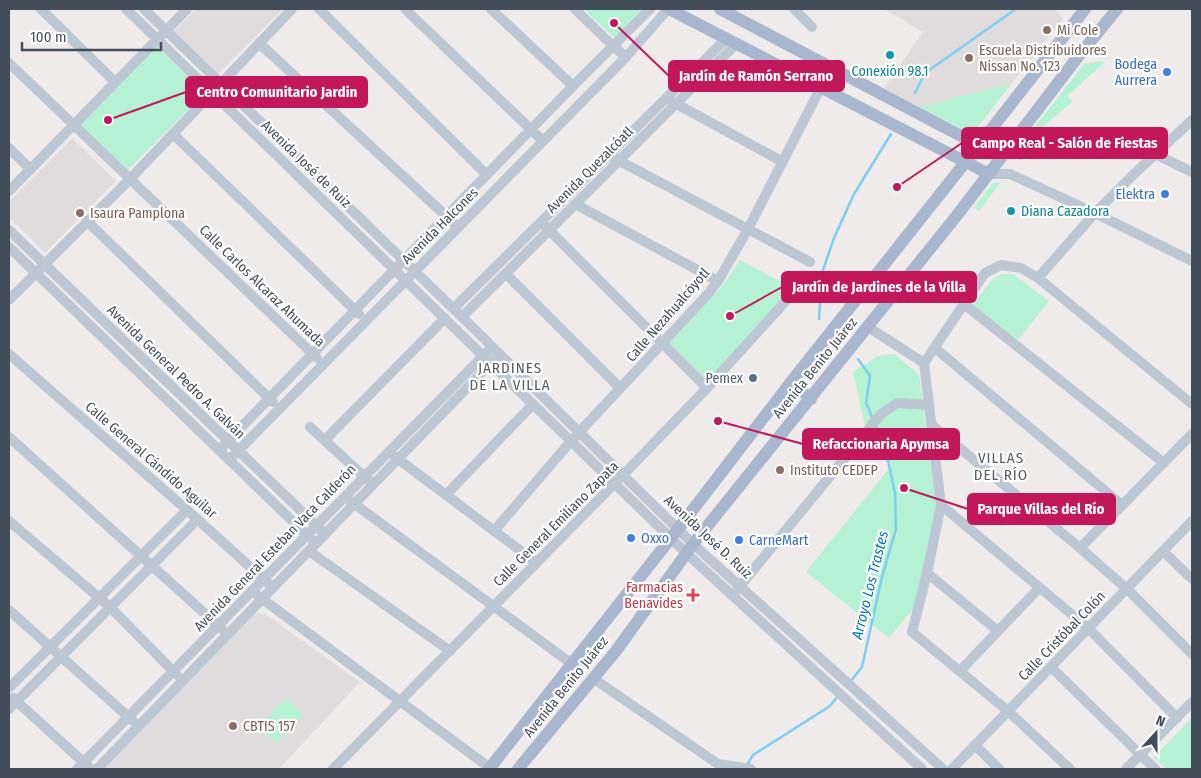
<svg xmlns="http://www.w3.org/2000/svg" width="1201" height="778" font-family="'Fira Sans Condensed',sans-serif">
	<rect width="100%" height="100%" fill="#efebeb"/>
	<g fill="#e0dcdd">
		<polygon points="196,9 283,9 218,74 174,31"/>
		<polygon points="884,9 1055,9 1063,19 1012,83 920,107 884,88 923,32"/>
		<polygon points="72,138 116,181 45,253 9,217 9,202"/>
		<polygon points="253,613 265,614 360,682 279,769 104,769"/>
	</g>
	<g fill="#b4f2d3">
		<polygon points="584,9 642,9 615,38"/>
		<polygon points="156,46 205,93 126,172 78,125"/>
		<polygon points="1099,61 1105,62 1067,96 1073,101 1026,142 1031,149 1024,160 1018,156 1016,151 1084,64"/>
		<polygon points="1012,83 972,134 920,107"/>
		<polygon points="993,183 1000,183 979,211 974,208"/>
		<polygon points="740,260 791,287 707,383 668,345 724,284"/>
		<polygon points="1002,274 1013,274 1049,301 1018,340 972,305 993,279"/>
		<polygon points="894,354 919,375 937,511 916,605 889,638 806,572 891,466 870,448 853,372 878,356"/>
		<polygon points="286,698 303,715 276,743 259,726"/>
		<polygon points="1192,718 1192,769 1167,769 1154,757"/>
	</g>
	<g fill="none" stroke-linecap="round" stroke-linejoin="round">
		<g stroke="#7dcef3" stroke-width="2.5">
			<polyline points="915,93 925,73 1016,9"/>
			<polyline points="819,319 822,273 834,238 854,194 891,134"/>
			<polyline points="858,359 870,376 866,403 873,419"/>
			<polyline points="850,682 862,667 882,577 896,529 895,493 884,443 876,426"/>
			<polyline points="747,765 753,755 830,706 838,696"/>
		</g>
		<g stroke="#bdc6d3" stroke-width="10">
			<polyline points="41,9 115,82"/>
			<polyline points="126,9 686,553 922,769"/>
			<polyline points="144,9 462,317 693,544 943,769"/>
			<polyline points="319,9 487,175"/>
			<polyline points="405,9 543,141"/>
			<polyline points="491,9 573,86"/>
			<polyline points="575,9 613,46 626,57"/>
			<polyline points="794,9 812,27"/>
			<polyline points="259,43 458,227"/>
			<polyline points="9,63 317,358"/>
			<polyline points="671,101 783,162"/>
			<polyline points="173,134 359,314"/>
			<polyline points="9,148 30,169"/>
			<polyline points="1155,154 1192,172"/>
			<polyline points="614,158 810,262"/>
			<polyline points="989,174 1010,174 1095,213 1192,261"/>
			<polyline points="9,191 187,9"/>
			<polyline points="575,204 718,281"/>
			<polyline points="87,221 273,402"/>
			<polyline points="545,226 707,388"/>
			<polyline points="9,230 321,530"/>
			<polyline points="9,247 312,540"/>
			<polyline points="506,274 620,388"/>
			<polyline points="1038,278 1095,213 1133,175 1192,120"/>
			<polyline points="9,300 130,179 292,9"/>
			<polyline points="964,304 1164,463"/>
			<polyline points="454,308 727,38"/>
			<polyline points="462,317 736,44"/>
			<polyline points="868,327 924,363"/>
			<polyline points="935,348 1122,505"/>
			<polyline points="9,354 187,510 269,584"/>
			<polyline points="924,363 941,505 927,573 912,632 1008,711 1070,769"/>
			<polyline points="924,363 985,273 1001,265 1021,268 1038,278 1192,404"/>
			<polyline points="932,425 1080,548 1127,589 1192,654"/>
			<polyline points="310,427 369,481"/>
			<polyline points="9,437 222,629"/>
			<polyline points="325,440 445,318"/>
			<polyline points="219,450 573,86 650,9"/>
			<polyline points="394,456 537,563"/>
			<polyline points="229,460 626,57 668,9"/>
			<polyline points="446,495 533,404"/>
			<polyline points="349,500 572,664"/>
			<polyline points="941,505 1088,628 1177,718"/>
			<polyline points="9,521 110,607 177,675"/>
			<polyline points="494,531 571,441 708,294 718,281 748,229 821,87"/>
			<polyline points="1080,548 1192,434"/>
			<polyline points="309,551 450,651"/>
			<polyline points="1163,551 1192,579"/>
			<polyline points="927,573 998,631"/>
			<polyline points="736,591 881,414 897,403 929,405"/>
			<polyline points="257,595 490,768"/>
			<polyline points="9,610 133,721"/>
			<polyline points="1051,667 1155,769"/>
			<polyline points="960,671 1039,588"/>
			<polyline points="594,679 718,764 751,769"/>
			<polyline points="9,688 187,510"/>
			<polyline points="13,698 91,769"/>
			<polyline points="9,709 197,520"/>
			<polyline points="975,745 999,769"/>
			<polyline points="77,769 488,351"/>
			<polyline points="97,769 495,359"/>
			<polyline points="333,769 623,475 707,388 794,292"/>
			<polyline points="952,769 1192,521"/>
			<polyline points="1126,769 1192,702"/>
		</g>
		<g stroke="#a8b7ce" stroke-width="12">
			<polyline points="669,9 989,174"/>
			<polyline points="720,9 1001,157"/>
			<polyline points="791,382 811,399"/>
			<polyline points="489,769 678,529 791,382 979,145 1085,9"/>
			<polyline points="518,769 616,651 693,544 958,214 1077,58 1117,9"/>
		</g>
	</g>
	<g fill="#8d6e63" stroke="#fff" stroke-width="2">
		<circle cx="1047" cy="30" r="5"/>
		<circle cx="969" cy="58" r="5"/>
		<circle cx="80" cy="213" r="5"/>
		<circle cx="780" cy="470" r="5"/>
		<circle cx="233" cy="726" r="5"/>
	</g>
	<g fill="#0f9aa8" stroke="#fff" stroke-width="2">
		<circle cx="890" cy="55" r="5"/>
		<circle cx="1011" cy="211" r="5"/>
	</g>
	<g fill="#3f7fe0" stroke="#fff" stroke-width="2">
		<circle cx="1167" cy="72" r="5"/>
		<circle cx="1165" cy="194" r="5"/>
		<circle cx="631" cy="538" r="5"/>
		<circle cx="739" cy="540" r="5"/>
	</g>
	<circle fill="#5c6f8a" stroke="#fff" stroke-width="2" cx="753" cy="378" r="5"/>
	<path fill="#e0444e" stroke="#fff" stroke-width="2" d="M690.5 587.5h5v5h5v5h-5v5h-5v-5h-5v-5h5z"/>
	<g text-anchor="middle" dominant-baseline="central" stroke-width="4.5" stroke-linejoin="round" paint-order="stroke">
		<g font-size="14" fill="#785e54" stroke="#fff" text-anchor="start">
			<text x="1057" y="30">Mi Cole</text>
			<text x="979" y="50">Escuela Distribuidores<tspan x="979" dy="16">Nissan No. 123</tspan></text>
			<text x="90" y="213">Isaura Pamplona</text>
			<text x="790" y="470">Instituto CEDEP</text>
			<text x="243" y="726">CBTIS 157</text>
		</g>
		<g font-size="14" fill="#366cbe" stroke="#fff" text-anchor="end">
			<text x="1157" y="64">Bodega<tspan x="1157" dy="16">Aurrera</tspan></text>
			<text x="1155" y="194">Elektra</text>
			<text x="641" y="538" text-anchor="start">Oxxo</text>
			<text x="749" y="540" text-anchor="start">CarneMart</text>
		</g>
		<g font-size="14" fill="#0d838f" stroke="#fff">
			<text x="890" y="71">Conexión 98.1</text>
			<text x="1021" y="211" text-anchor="start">Diana Cazadora</text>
		</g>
		<g font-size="14" fill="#434d5a" stroke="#fff">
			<text transform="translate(306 164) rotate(44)">Avenida José de Ruiz</text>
			<text transform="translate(590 170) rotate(-45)">Avenida Quezalcóatl</text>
			<text transform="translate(440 226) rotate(-45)">Avenida Halcones</text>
			<text transform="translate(262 286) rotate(44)">Calle Carlos Alcaraz Ahumada</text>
			<text transform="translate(668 315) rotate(-49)">Calle Nezahualcóyotl</text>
			<text transform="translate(815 368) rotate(-51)">Avenida Benito Juárez</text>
			<text transform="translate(176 372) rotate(44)">Avenida General Pedro A. Galván</text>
			<text transform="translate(151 460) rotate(41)">Calle General Cándido Aguilar</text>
			<text transform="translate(556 524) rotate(-45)">Calle General Emiliano Zapata</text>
			<text transform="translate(708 537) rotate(43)">Avenida José D. Ruiz</text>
			<text transform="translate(275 548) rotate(-46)">Avenida General Esteban Vaca Calderón</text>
			<text transform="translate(1062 636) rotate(-46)">Calle Cristóbal Colón</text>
			<text transform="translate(566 687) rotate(-51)">Avenida Benito Juárez</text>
		</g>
		<g font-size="14" fill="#4e5e75" stroke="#fff" text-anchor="end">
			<text x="743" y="378">Pemex</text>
		</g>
		<g font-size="14" fill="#be3a42" stroke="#fff" text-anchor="end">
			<text x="683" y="587">Farmacias<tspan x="683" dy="16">Benavides</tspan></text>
		</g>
		<g font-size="15" letter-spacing="1" fill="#585b61" stroke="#fff">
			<text x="510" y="368">JARDINES<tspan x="510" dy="17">DE LA VILLA</tspan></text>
			<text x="1001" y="458">VILLAS<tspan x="1001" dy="17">DEL RÍO</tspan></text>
		</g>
		<g font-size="15" font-style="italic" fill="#0078b0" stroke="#fff">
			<text transform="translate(870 585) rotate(-76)">Arroyo Los Trastes</text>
		</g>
	</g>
	<path fill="none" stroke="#c2185b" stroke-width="2" d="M614 23L669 76M108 120L186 92M897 187L962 143M730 316L782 287M718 421L803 444M904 488L968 509"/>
	<g fill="#c2185b" stroke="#fff" stroke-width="2">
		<circle cx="614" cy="23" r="5"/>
		<circle cx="108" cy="120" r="5"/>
		<circle cx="897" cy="187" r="5"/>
		<circle cx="730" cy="316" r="5"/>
		<circle cx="718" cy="421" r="5"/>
		<circle cx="904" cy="488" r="5"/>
	</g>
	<g fill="#c2185b" stroke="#c2185b" stroke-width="2">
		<rect x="669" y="61" width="175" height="30" rx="5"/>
		<rect x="186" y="77" width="181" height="30" rx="5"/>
		<rect x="962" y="128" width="205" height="30" rx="5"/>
		<rect x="782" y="272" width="194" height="30" rx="5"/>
		<rect x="803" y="429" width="156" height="30" rx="5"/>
		<rect x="968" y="494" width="147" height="30" rx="5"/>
	</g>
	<g font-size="15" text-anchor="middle" font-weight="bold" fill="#fff">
		<text x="756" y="81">Jardín de Ramón Serrano</text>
		<text x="277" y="97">Centro Comunitario Jardin</text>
		<text x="1065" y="148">Campo Real - Salón de Fiestas</text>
		<text x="879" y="292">Jardín de Jardines de la Villa</text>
		<text x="881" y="449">Refaccionaria Apymsa</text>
		<text x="1041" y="514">Parque Villas del Río</text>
	</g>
	<rect width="1201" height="778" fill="none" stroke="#434d5a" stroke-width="20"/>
	<g transform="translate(1156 733) rotate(21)" stroke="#ffffff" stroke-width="4" paint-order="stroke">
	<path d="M0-4L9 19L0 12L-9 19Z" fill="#434d5a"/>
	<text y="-8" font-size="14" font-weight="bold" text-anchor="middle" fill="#434d5a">N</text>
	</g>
	<path d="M22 42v8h139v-8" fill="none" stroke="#434d5a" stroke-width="2.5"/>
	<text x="30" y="42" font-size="15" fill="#434d5a" stroke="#ffffff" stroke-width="4" paint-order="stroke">100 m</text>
</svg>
